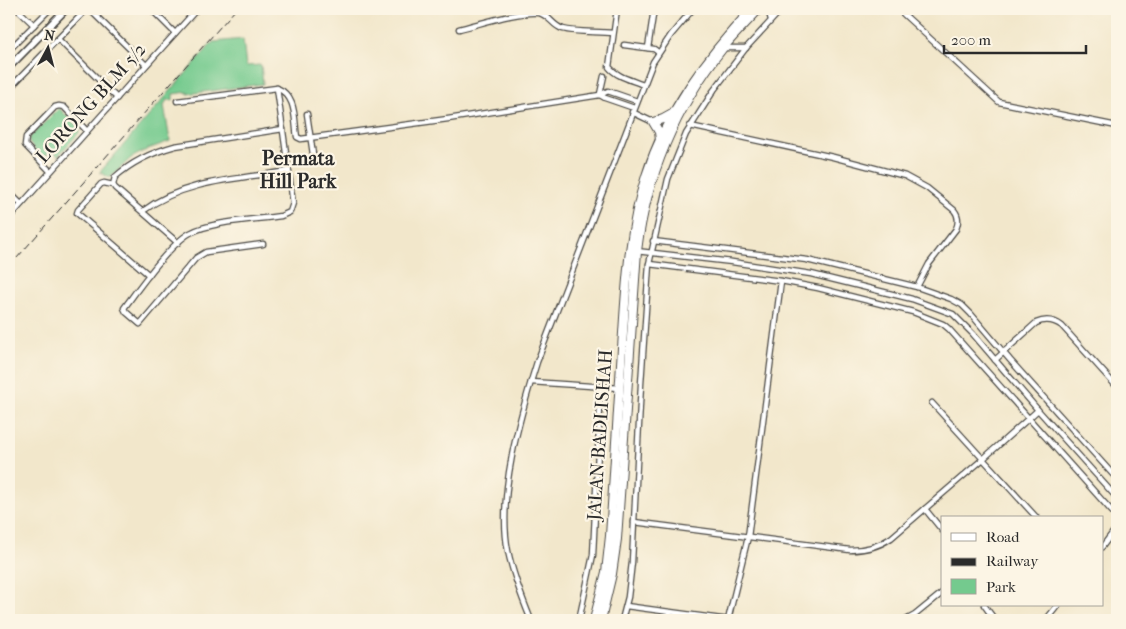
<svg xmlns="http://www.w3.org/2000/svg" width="1126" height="629" font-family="'IM FELL French Canon',serif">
	<rect width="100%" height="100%" fill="#fcf5e5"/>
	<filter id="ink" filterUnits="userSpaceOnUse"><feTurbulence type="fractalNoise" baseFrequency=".02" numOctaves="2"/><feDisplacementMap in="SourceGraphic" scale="10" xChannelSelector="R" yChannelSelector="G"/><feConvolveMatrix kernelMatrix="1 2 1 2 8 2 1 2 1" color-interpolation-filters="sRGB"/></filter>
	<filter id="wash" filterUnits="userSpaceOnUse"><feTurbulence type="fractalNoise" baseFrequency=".0096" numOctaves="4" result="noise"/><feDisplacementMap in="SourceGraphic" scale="20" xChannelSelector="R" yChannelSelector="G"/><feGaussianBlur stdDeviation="1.12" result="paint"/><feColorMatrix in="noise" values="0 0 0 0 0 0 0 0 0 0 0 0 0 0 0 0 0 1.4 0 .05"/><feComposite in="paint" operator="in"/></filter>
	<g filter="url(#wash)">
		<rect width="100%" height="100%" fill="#f2e7cb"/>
		<g fill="#74ca8e" stroke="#507a5c">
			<polygon points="243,39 246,66 261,65 263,84 188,94 188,92 173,94 173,100 167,100 164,105 170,141 148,149 131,158 110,178 100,172 213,42"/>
			<polygon points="59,108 79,128 79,133 58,156 52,150 43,158 29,143 29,138"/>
		</g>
	</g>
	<g filter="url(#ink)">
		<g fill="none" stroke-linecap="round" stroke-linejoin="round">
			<defs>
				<g id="street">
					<polyline points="17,9 34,25"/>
					<polyline points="89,9 146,65"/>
					<polyline points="151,9 175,33"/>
					<path d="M617,9l-8,58c8,10 23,13 34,18"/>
					<polyline points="768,9 771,20"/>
					<polyline points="898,9 999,102 1117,126"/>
					<path d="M459,29c21,-5 60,-18 79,-16 11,1 14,13 25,16 13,4 36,2 50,4"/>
					<polyline points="58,39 117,98"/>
					<polyline points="624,45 654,49 658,52"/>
					<polyline points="648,48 654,9"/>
					<polyline points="723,48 746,48"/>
					<polyline points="9,50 50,9"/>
					<polyline points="9,89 87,9"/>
					<polyline points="600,94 604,76"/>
					<polyline points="600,95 605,98 634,108"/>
					<path d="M177,101l100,-13c20,8 17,31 20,49l4,2 147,-20 152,-24 8,-4 29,10"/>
					<polyline points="632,112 653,122"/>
					<polyline points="307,114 314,161"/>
					<path d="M690,126l143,31 72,19 22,12 27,22c5,6 5,12 2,19l-27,35 -12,23"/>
					<polyline points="50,171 25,145 26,137 55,107 59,106 64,107 87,131"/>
					<polyline points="113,185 104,183 101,184 78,210 77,213 149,275"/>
					<polyline points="9,192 21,204"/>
					<path d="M143,211c41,-31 96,-32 146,-40"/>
					<polyline points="9,218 197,9"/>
					<polyline points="653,241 807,260 917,287 951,299 962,305 971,314 1010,360 1117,479"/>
					<path d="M178,243l-63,-55 -2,-3 2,-8c17,-15 38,-25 60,-31l108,-17"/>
					<path d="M263,244l-57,8 -10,6 -56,66 -14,-12 -2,-4c15,-20 45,-63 66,-75 23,-12 65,-13 91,-17l9,-4 3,-9 -16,-115"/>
					<polyline points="636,251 732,262 811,274 912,299 953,314 973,334 1038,410 1117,498"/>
					<polyline points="649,264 781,281 818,288 913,312 943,324 949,329 1117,517"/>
					<path d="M995,360l41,-37c9,-4 18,-3 26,3l55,61"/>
					<polyline points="531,382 621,388"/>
					<polyline points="932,403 983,459 1038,410"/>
					<polyline points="925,509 942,530"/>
					<path d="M634,522l216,28c16,0 28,-3 41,-12l92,-79 54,59"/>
					<polyline points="1102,547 1117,527"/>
					<polyline points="984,605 995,620"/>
					<polyline points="626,606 729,620"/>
					<path d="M531,620c-9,-22 -18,-45 -23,-69 -11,-56 12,-135 29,-189l116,-300 18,-27 22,-26"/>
					<polyline points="579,620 593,555 601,387"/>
					<polyline points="622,620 628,597 632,562 641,384 649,264 668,179 686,134 714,90 746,48 782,9"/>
					<polyline points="728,620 748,537 781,281"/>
					<polyline points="906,620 915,615 942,593"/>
					<polyline points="1046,620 1058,605"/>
				</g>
				<polyline id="secondary" points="9,67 66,9"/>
				<g id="primary">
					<polyline points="660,140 659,132 653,122 663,119 672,114"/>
					<path d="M594,620l12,-48 4,-36c4,-62 8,-125 12,-188 4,-58 6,-116 24,-172 20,-64 60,-118 106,-167"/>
					<path d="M601,620l11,-46 5,-35 20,-288c9,-74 39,-144 86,-203 11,-13 24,-26 36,-39"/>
				</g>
			</defs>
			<use href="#street" stroke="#494743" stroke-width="7"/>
			<use href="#secondary" stroke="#494743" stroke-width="9"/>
			<use href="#primary" stroke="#494743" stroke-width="10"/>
			<use href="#street" stroke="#fff" stroke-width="4.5"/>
			<use href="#secondary" stroke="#fff" stroke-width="6"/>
			<use href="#primary" stroke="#fff" stroke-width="8"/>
			<polyline stroke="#2b2b2b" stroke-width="1" stroke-dasharray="8 4" stroke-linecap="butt" points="9,267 236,9"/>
		</g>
	</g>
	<g text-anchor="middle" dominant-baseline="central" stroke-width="4.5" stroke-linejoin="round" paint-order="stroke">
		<g font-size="19" fill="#2b2b2b" stroke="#fcf5e5">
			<text transform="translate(91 103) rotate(-48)">LORONG BLM 5/2</text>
			<text transform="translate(600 435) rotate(-86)">JALAN BADLISHAH</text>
		</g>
		<g font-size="20" font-weight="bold" fill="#2b2b2b" stroke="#fcf5e5">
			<text x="298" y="158">Permata<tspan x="298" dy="23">Hill Park</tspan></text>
		</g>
	</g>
	<rect width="1126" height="629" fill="none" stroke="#fcf5e5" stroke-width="30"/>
	<rect x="941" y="516" width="162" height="90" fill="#fcf5e5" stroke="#a8a49b"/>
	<rect x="951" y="533" width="25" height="8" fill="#ffffff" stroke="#a8a49b"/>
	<text x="986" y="542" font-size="15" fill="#2b2b2b">Road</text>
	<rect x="951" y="558" width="25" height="8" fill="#2b2b2b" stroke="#a8a49b"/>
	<text x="986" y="566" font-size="15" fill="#2b2b2b">Railway</text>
	<rect x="951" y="579" width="25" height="15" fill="#74ca8e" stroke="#a8a49b"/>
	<text x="986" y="592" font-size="15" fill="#2b2b2b">Park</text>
	<g transform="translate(48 48) rotate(7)" stroke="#fcf5e5" stroke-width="4" paint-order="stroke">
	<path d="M0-4L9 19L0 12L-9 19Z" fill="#2b2b2b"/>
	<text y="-8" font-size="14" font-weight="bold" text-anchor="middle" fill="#2b2b2b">N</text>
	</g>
	<path d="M944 45v8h142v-8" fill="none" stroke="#2b2b2b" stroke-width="2.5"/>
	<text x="951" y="45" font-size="15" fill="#2b2b2b" stroke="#fcf5e5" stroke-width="4" paint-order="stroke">200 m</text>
</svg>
